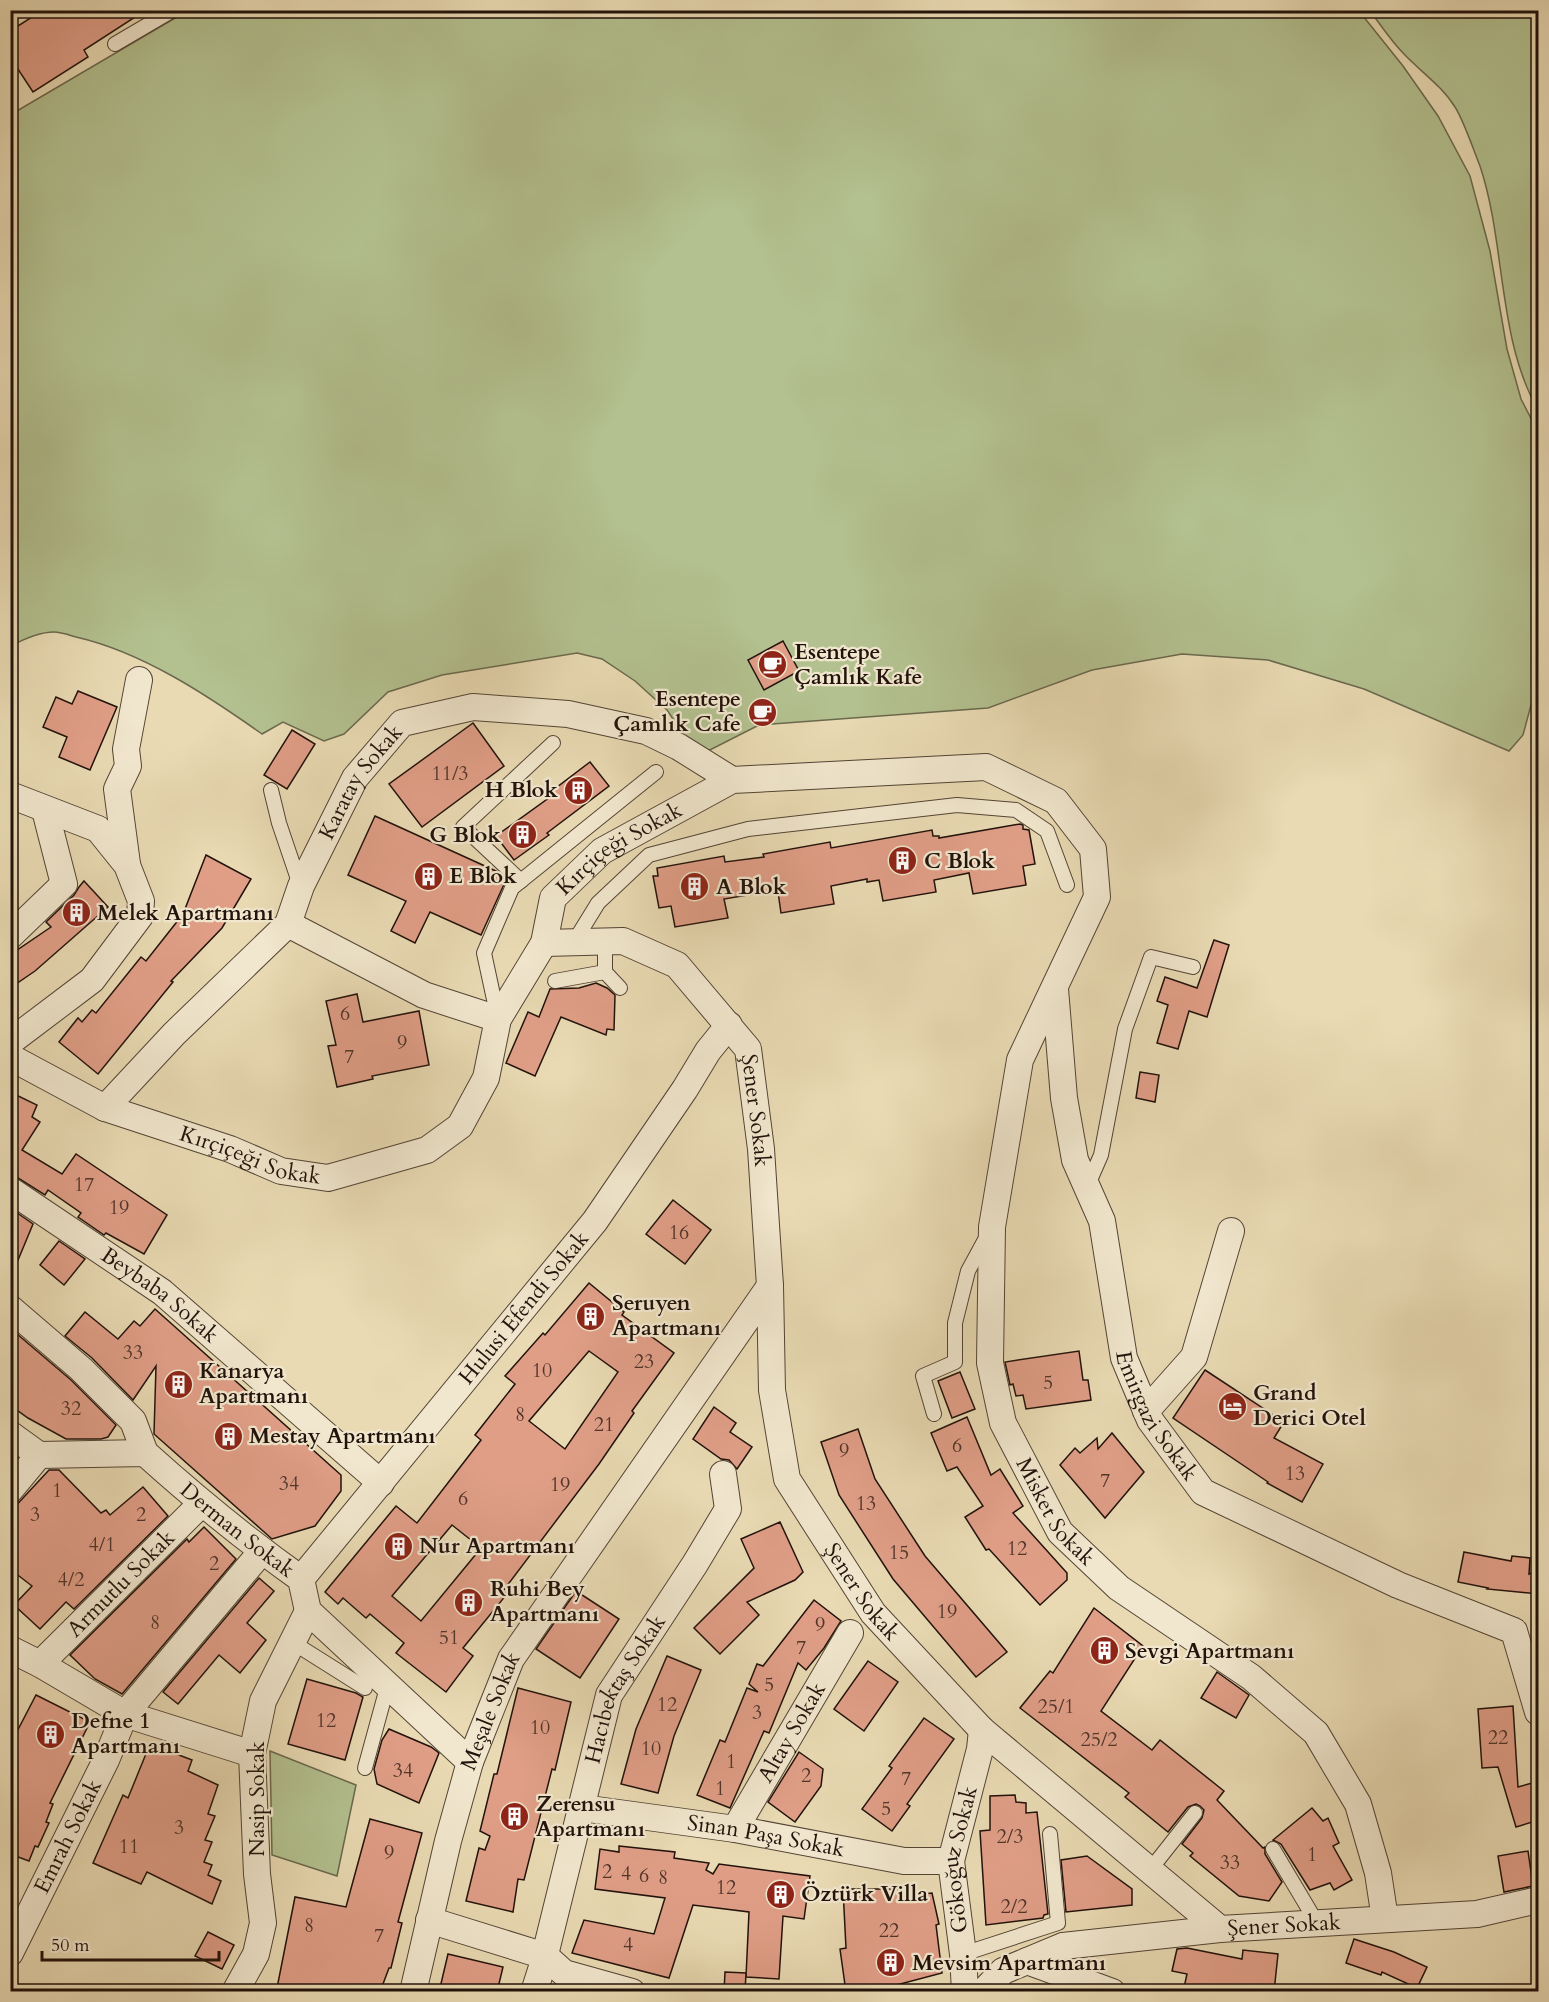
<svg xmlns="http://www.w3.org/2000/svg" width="1549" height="2002" font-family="Cardo,serif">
	<rect width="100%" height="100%" fill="#e9dab3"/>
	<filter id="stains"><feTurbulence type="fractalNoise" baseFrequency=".00333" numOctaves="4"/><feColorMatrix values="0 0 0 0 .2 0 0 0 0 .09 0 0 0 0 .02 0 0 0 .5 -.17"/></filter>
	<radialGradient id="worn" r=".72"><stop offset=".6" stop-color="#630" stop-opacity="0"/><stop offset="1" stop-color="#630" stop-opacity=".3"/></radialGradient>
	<g fill="#b3c08f" stroke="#6a694d" stroke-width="1.5">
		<path d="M187,11h1172l44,55 35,50 32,60 20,75 17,98 14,50 17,33v253l-3,5 -12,45 -14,16 -145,-62 -96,-29 -86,-6 -90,16 -104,38 -229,17 -61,31 -31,-46 -32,-29 -33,-22 -25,-6 -135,22 -54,17 -44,42 -20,7 -41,-19 -21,12c-55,-39 -120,-82 -186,-97 -7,-2 -15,-5 -22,-5 -14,0 -32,8 -43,14l-1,-531z"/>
		<path d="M1370,11h168v399c-41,-72 -32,-166 -58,-244 -6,-15 -17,-47 -25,-59 -13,-21 -34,-35 -51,-53 -13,-13 -23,-29 -34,-43z"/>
		<polygon points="270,1751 356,1785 337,1876 272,1855"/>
	</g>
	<g fill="#e09e87" stroke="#21120b" stroke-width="1.5" fill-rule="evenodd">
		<polygon points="43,10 146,10 84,50 88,57 33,92 10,57 10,31"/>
		<polygon points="783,641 799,671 764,690 748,660"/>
		<polygon points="78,691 117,707 90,770 59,757 67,737 43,727 56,697 72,704"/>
		<polygon points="473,723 504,766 422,827 389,784"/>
		<polygon points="292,730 315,744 287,789 264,775"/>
		<polygon points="590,762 609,786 547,833 549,835 514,860 496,836 550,797 548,794"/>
		<polygon points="375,816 498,872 506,880 481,935 430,912 415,943 391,931 406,901 348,875"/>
		<polygon points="1020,824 1023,825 1023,829 1029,830 1035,864 1023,866 1026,885 973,894 969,873 934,880 936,892 883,901 879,880 867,882 867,879 831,886 834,904 781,913 778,892 765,894 765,892 724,899 728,918 675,927 671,906 659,908 653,876 658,876 657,868 724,856 725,862 764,857 763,854 830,842 831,848 932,830 933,836 939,836 939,838"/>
		<polygon points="206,855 251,879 222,928 171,981 173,982 98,1074 59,1042 78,1018 82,1022 92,1010 96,1013 141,957 146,961 183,914"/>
		<polygon points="84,881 108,907 35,971 10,988 10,955 51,927 46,922 74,895 79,887"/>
		<polygon points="1214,940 1229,945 1207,1017 1189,1011 1178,1049 1157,1043 1168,1005 1157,1001 1165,977 1197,988"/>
		<polygon points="596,983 607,988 615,995 614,1030 607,1029 606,1035 561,1017 535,1076 506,1063 528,1012 539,1017 550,989 579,988"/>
		<polygon points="357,994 363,1022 419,1011 429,1065 372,1076 373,1079 337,1087 328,1046 336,1045 326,1001"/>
		<polygon points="1140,1072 1159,1075 1155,1102 1136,1098"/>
		<polygon points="10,1092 37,1105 32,1117 40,1122 22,1150 62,1174 76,1154 167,1215 144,1254 106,1233 104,1235 78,1217 81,1213 48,1190 45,1195 18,1178 10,1175"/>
		<polygon points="673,1200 711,1230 685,1264 646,1234"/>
		<polygon points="10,1208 33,1224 11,1277 10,1277"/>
		<polygon points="59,1241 85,1259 64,1285 40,1265"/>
		<path d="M589,1283l35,29 -2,3 52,38 -42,58 2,2 -35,51 -96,127 4,3 -44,54 10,8 -27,36 -50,-39 8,-10 -34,-29 -4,4 -23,-20 -5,6 -13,-12 71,-86 21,17 64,-83 -6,-5 40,-51 -10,-8 38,-43 2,2zM589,1351l29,21 -53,77 -36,-28zM452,1525l29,23 -60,73 -29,-25z"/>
		<polygon points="155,1309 341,1475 341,1491 315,1526 272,1539 154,1434 156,1366 133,1400 92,1358 65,1336 85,1312 118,1339 134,1321 140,1326"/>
		<polygon points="10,1328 71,1380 116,1425 108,1437 101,1439 66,1439 28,1418 10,1405"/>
		<polygon points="1079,1351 1083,1380 1088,1380 1091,1400 1026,1409 1023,1395 1016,1396 1013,1384 1010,1385 1005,1362"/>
		<polygon points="1205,1370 1284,1422 1274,1438 1323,1464 1302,1502 1267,1483 1268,1482 1173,1418"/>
		<polygon points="960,1372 975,1409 952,1418 938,1381"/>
		<polygon points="714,1407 736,1423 730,1432 752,1447 737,1469 729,1460 721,1459 693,1439"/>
		<polygon points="967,1417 991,1475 1000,1469 1023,1506 1013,1513 1067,1573 1067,1580 1040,1605 989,1549 986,1550 965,1517 983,1506 957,1467 947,1471 931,1433"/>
		<polygon points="858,1429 875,1479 925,1556 1007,1652 976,1677 893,1579 839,1495 821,1442"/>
		<polygon points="1112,1433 1144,1472 1105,1518 1060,1465 1075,1448 1080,1453 1097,1438 1098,1449"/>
		<polygon points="49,1470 59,1470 101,1513 106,1510 110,1515 143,1487 168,1516 74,1609 66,1602 40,1629 14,1605 32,1586 10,1569 10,1512"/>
		<polygon points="780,1522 803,1572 795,1580 747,1602 759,1615 720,1654 694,1628 754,1568 741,1539"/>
		<polygon points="204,1527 236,1559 122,1694 95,1679 70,1655 187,1539 189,1542"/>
		<polygon points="1464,1552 1511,1561 1512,1556 1530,1558 1529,1574 1539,1570 1539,1594 1487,1589 1488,1588 1458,1582"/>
		<polygon points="259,1578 274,1591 247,1623 266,1640 240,1673 219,1655 178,1704 163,1692"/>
		<polygon points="576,1591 619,1619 580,1678 536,1649"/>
		<polygon points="814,1600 841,1621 824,1648 806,1670 798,1663 769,1733 764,1731 730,1808 697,1795 720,1740 725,1742 747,1688 758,1692 749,1684 757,1664 763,1666"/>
		<polygon points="1094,1608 1143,1646 1101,1711 1152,1750 1160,1740 1224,1791 1217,1800 1263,1848 1265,1847 1265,1854 1282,1882 1269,1901 1239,1896 1190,1856 1193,1853 1182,1844 1202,1818 1204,1810 1200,1806 1196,1804 1188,1807 1168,1832 1125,1797 1129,1793 1020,1708 1050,1671 1053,1673"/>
		<polygon points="667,1656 701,1670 674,1736 658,1793 621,1784 636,1729"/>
		<polygon points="868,1661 898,1682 864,1731 834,1709"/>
		<polygon points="1217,1672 1249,1695 1236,1718 1201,1698"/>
		<polygon points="307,1679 356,1693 363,1697 345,1760 288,1744"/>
		<polygon points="518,1688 571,1702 555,1770 552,1769 524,1880 518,1879 513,1912 466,1901 479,1848 485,1850 490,1836 480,1831 494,1774 497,1774"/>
		<polygon points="36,1695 90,1722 50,1803 53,1804 46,1822 49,1823 38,1847 35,1846 29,1861 10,1854 10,1745"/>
		<polygon points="1513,1706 1518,1787 1536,1782 1539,1792 1539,1820 1516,1827 1498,1767 1482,1768 1478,1709"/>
		<polygon points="924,1718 954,1739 907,1804 910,1806 892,1831 862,1809 892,1768 889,1766"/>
		<polygon points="389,1729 431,1747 439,1753 419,1803 377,1784 374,1769 382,1740"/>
		<polygon points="150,1744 192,1760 188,1771 218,1785 208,1814 215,1816 205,1840 212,1842 204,1862 212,1865 208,1875 221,1881 212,1904 147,1872 141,1884 93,1863 123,1795 128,1798"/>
		<polygon points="799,1752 823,1769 821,1786 795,1822 768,1802"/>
		<polygon points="1015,1795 1016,1802 1026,1803 1026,1813 1037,1812 1048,1914 1044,1915 1043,1918 986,1925 980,1831 990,1830 990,1796"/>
		<polygon points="1312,1808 1323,1821 1328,1818 1339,1843 1333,1846 1352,1880 1334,1890 1330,1883 1310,1890 1281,1844 1273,1840"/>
		<polygon points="370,1819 422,1833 398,1922 402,1923 391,1968 389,1968 380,1992 293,1992 277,1988 295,1897 346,1907"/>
		<polygon points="619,1846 675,1852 674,1858 709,1863 706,1870 713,1874 719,1864 810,1876 804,1919 783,1916 779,1979 746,1977 749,1912 693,1905 669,1978 572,1953 584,1920 654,1934 665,1898 595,1889 600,1849 619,1852"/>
		<polygon points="1528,1851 1533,1886 1504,1892 1498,1856"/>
		<polygon points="1087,1856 1132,1889 1132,1905 1066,1912 1061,1860"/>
		<polygon points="843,1889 899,1889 901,1896 932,1893 939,1924 936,1925 942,1973 870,1992 846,1992 840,1949 846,1948"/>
		<polygon points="208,1932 234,1945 222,1969 195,1956"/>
		<polygon points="1354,1939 1394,1952 1427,1967 1417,1988 1382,1972 1381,1975 1346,1963"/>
		<polygon points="1187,1948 1242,1959 1243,1950 1278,1954 1274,1992 1183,1992 1187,1974 1172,1971 1177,1949"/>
		<polygon points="448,1954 503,1967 497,1992 439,1992"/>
		<polygon points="725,1972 746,1973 745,1992 724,1992"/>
	</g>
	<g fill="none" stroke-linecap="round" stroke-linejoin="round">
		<defs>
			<g id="lane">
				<polyline points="115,44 173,10"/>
				<polyline points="271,790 279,823 300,885"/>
				<polyline points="521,881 463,827 553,743"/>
				<polyline points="574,942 598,903 649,855 748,829 957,805 1016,810 1047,831 1067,885"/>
				<polyline points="605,972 620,988"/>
				<polyline points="555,981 605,972 605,941"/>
				<polyline points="498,1018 484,953 512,888 656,772"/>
				<polyline points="1087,1187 1101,1155 1125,1029 1151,957 1193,967"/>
				<polyline points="934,1414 923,1376 955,1362 955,1323 968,1271 987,1236"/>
				<polyline points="292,1642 365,1688"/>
				<polyline points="365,1768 388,1684"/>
				<polyline points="1273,1849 1317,1923"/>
				<polyline points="1150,1870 1195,1813"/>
				<polyline points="963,1954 1058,1923 1050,1834"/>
			</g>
			<g id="street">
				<polyline points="10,795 98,829 127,865 141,901 140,916 92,980 10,1042"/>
				<polyline points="127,864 117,789 128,766 126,749 139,680"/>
				<polyline points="288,924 424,995 498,1019"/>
				<polyline points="10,936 64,884 45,810"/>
				<path id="s1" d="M544,943l79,-2 54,24 71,84 13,100 9,137 2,104 15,89 86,134 109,117 238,199 257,-15 61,-14"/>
				<path id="s2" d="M1055,989l9,109 11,62 27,61 22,137 26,62 53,72 195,93 116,46 24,81"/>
				<path id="s3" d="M10,1057l95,51 125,41 51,22 47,7 99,-28 33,-24 26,-48 12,-59 46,-76 9,-45 49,-47 130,-71 254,-13 70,34 37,48 4,48 -77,163 -28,167 -2,136 13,60 57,109 59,56 132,89 65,56 42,71 20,69 7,46"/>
				<path id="s4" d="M105,1108l69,-74 114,-110 13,-38 54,-108 47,-55 71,-16 95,7 78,17 33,16 53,33"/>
				<path id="s5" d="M10,1190l152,102 219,191"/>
				<polyline points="10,1308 81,1369 133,1421 145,1453"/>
				<polyline points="1146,1411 1194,1357 1231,1231"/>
				<path id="s6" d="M10,1434l29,21 106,-2c50,45 101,87 156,126l7,32 162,151"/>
				<polyline points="10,1490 39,1455"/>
				<path id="s7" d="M301,1579l294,-358 90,-132 23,-38 21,-26"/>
				<polyline points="10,1649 40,1664 125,1714 252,1754"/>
				<path id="s8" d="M40,1664l162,-161"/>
				<path id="s9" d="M582,1808l153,21 169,32h47"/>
				<path id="s10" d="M735,1829l115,-196"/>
				<polyline points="429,1920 545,1956 564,1973 632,1992"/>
				<path id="s11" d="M10,1953l96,-193 19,-46 137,-163"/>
				<polyline points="1027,1961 1112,1992"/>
				<polyline points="235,1992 256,1954 263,1923 257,1874 252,1754 263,1701 308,1611"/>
				<path id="s12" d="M413,1992l35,-151 22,-79 41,-103 259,-373"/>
				<path id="s13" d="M534,1992l8,-25 67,-272 86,-131 33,-55 -5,-35"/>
				<path id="s14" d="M965,1992l-2,-38 -12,-93 29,-112 2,-19"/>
				<polyline points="983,1992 1003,1971 1063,1946 1220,1929"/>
			</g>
		</defs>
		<use href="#lane" stroke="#534435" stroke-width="16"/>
		<use href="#street" stroke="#534435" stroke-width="28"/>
		<use href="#lane" stroke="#f1e7ce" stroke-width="14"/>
		<use href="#street" stroke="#f1e7ce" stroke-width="26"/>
	</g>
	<defs>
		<symbol id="cafe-disc" viewBox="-11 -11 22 22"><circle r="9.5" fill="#8f2418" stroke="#f1e7ce"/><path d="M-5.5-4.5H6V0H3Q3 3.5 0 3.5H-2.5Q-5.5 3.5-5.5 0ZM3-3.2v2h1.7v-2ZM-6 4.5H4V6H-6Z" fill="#fff"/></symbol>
		<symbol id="building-disc" viewBox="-11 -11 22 22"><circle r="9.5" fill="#8f2418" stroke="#f1e7ce"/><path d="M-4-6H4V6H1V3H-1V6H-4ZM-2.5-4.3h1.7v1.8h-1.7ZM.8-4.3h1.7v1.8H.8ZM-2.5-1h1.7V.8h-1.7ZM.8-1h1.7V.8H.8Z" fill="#fff"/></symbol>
		<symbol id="hotel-disc" viewBox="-11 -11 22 22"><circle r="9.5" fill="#8f2418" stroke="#f1e7ce"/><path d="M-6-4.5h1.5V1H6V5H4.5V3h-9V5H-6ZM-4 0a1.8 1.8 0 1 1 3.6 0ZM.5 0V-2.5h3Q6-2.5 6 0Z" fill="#fff"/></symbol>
	</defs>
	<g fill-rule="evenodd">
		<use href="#cafe-disc" x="756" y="648" width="33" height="33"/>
		<use href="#cafe-disc" x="746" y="696" width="33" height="33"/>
		<use href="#building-disc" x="562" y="774" width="33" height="33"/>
		<use href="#building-disc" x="506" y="818" width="33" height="33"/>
		<use href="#building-disc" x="886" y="844" width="33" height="33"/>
		<use href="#building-disc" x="412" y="860" width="33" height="33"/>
		<use href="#building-disc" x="678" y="870" width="33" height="33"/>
		<use href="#building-disc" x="60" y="896" width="33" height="33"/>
		<use href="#building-disc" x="574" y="1300" width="33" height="33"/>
		<use href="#building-disc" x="162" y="1368" width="33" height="33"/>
		<use href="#hotel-disc" x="1216" y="1390" width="33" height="33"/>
		<use href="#building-disc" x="212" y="1420" width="33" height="33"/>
		<use href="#building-disc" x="382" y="1530" width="33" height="33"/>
		<use href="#building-disc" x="452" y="1586" width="33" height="33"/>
		<use href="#building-disc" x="1088" y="1634" width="33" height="33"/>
		<use href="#building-disc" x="34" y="1718" width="33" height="33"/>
		<use href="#building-disc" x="498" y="1800" width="33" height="33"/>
		<use href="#building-disc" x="764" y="1878" width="33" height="33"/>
		<use href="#building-disc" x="874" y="1946" width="33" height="33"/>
	</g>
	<g text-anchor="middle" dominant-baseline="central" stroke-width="4.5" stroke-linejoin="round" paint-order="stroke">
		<g font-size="20" fill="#51352a">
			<text x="450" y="773">11/3</text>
			<text x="345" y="1013">6</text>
			<text x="402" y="1042">9</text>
			<text x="349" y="1056">7</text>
			<text x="84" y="1184">17</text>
			<text x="119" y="1207">19</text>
			<text x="679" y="1232">16</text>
			<text x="133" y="1352">33</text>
			<text x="644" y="1361">23</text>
			<text x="542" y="1370">10</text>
			<text x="1048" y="1382">5</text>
			<text x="71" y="1408">32</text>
			<text x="520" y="1414">8</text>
			<text x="604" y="1424">21</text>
			<text x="957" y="1445">6</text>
			<text x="844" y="1450">9</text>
			<text x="1295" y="1473">13</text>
			<text x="1105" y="1480">7</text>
			<text x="289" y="1483">34</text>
			<text x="560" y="1484">19</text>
			<text x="57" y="1490">1</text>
			<text x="463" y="1498">6</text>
			<text x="866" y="1503">13</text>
			<text x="35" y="1514">3</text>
			<text x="141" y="1514">2</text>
			<text x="102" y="1544">4/1</text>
			<text x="1017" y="1548">12</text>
			<text x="899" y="1552">15</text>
			<text x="214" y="1563">2</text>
			<text x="71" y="1579">4/2</text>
			<text x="947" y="1611">19</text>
			<text x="155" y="1622">8</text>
			<text x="820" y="1624">9</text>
			<text x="449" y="1637">51</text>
			<text x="801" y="1647">7</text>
			<text x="769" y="1684">5</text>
			<text x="667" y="1704">12</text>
			<text x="1056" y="1706">25/1</text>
			<text x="757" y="1712">3</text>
			<text x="326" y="1720">12</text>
			<text x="540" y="1727">10</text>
			<text x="1498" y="1737">22</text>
			<text x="1099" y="1739">25/2</text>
			<text x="651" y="1748">10</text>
			<text x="731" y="1761">1</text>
			<text x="403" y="1770">34</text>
			<text x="806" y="1775">2</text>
			<text x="906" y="1778">7</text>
			<text x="720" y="1788">1</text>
			<text x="886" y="1808">5</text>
			<text x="179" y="1827">3</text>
			<text x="1010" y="1836">2/3</text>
			<text x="129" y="1846">11</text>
			<text x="389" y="1852">9</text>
			<text x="1312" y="1854">1</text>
			<text x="1230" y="1862">33</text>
			<text x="607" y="1871">2</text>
			<text x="626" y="1873">4</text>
			<text x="644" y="1875">6</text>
			<text x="663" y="1877">8</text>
			<text x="726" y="1887">12</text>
			<text x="1014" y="1906">2/2</text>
			<text x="309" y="1925">8</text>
			<text x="889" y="1930">22</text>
			<text x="379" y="1935">7</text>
			<text x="628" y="1944">4</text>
		</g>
		<g font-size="22" font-weight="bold" fill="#21120b" stroke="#f1e7ce" text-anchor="start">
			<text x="794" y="652">Esentepe<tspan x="794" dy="25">Çamlık Kafe</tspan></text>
			<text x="741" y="699" text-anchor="end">Esentepe<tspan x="741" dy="25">Çamlık Cafe</tspan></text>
			<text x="558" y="790" text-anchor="end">H Blok</text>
			<text x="501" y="835" text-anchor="end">G Blok</text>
			<text x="924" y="861">C Blok</text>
			<text x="449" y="876">E Blok</text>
			<text x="716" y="887">A Blok</text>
			<text x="97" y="913">Melek Apartmanı</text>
			<text x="612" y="1303">Seruyen<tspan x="612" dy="25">Apartmanı</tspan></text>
			<text x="199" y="1371">Kanarya<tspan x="199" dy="25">Apartmanı</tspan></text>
			<text x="1253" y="1393">Grand<tspan x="1253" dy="25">Derici Otel</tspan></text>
			<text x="249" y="1436">Mestay Apartmanı</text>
			<text x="419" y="1546">Nur Apartmanı</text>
			<text x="490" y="1589">Ruhi Bey<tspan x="490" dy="25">Apartmanı</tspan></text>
			<text x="1125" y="1651">Sevgi Apartmanı</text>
			<text x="71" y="1721">Defne 1<tspan x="71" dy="25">Apartmanı</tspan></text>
			<text x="536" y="1804">Zerensu<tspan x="536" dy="25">Apartmanı</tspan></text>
			<text x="801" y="1894">Öztürk Villa</text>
			<text x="912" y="1963">Mevsim Apartmanı</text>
		</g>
		<g font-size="22" fill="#21120b" stroke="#f1e7ce">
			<text stroke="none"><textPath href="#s4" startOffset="420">Karatay Sokak</textPath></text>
			<text stroke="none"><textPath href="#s3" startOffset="819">Kırçiçeği Sokak</textPath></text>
			<text stroke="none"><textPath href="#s1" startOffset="310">Şener Sokak</textPath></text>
			<text stroke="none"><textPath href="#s3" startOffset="261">Kırçiçeği Sokak</textPath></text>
			<text stroke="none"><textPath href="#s5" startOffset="183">Beybaba Sokak</textPath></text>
			<text stroke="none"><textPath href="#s7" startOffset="351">Hulusi Efendi Sokak</textPath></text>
			<text stroke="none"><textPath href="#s2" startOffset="444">Emirgazi Sokak</textPath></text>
			<text stroke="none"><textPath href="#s3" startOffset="2043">Misket Sokak</textPath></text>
			<text stroke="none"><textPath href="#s6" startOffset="262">Derman Sokak</textPath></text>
			<text stroke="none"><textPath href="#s8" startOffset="114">Armutlu Sokak</textPath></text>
			<text stroke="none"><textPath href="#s1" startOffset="816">Şener Sokak</textPath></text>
			<text stroke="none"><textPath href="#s13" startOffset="318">Hacıbektaş Sokak</textPath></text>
			<text stroke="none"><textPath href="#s12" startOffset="292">Meşale Sokak</textPath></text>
			<text stroke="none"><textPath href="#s10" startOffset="112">Altay Sokak</textPath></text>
			<text transform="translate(257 1799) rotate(-90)">Nasip Sokak</text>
			<text stroke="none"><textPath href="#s11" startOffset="130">Emrah Sokak</textPath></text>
			<text stroke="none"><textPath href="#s9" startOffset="186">Sinan Paşa Sokak</textPath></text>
			<text stroke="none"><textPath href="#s14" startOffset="134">Gökoğuz Sokak</textPath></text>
			<text stroke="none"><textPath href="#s1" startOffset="1374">Şener Sokak</textPath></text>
		</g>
	</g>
	<rect width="1549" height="2002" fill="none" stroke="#e9dab3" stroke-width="36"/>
	<rect x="12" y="12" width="1525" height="1978" fill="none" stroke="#21120b" stroke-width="3"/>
	<rect x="18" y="18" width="1513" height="1966" fill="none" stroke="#21120b" stroke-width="1.5"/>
	<path d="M42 1951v9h177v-9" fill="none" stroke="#21120b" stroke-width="3"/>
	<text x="51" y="1951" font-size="18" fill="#21120b" stroke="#f1e7ce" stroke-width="4.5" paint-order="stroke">50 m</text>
	<rect width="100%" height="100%" filter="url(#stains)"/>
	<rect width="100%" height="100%" fill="url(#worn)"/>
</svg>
